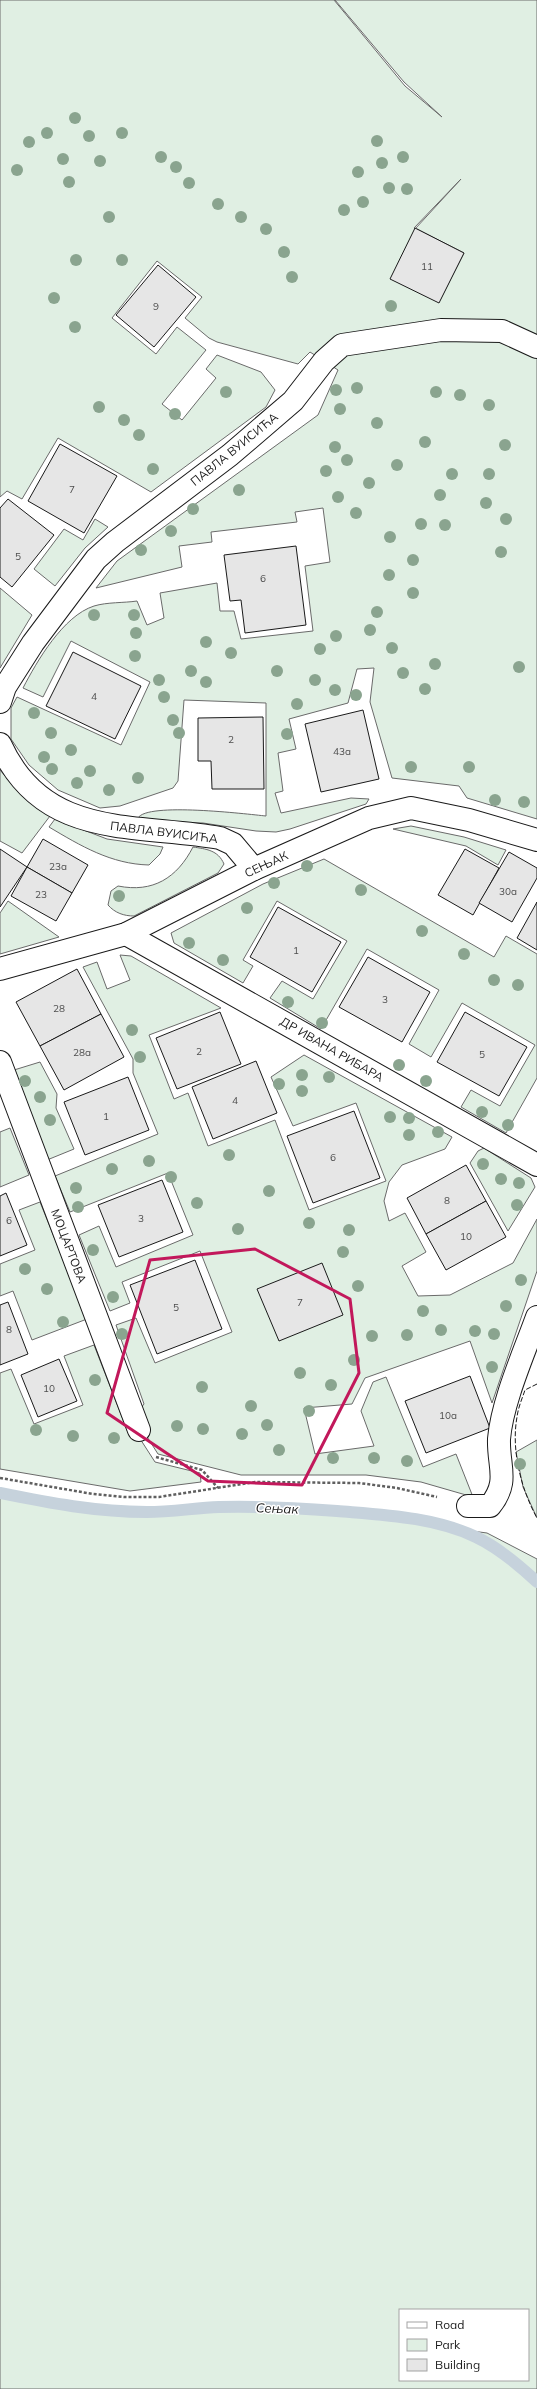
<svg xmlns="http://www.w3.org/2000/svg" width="537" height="2389" font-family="Mulish,sans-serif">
	<rect width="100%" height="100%" fill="#fff"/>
	<g fill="#e0efe3" stroke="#6a6a6a" fill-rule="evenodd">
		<path d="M0,0h334l71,86 37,31 -38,-35 -69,-82h202v819l-70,-21 -8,-12 -67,-8 -22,-76 4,-34 -17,1 -9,34 -59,16 7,30 -18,4 5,38 -8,2 6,20 70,-15 18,1 -3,5 -76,25 -14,3 -20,-1 -53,-8 -60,-2 -5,-3c9,-16 108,-4 128,-2v-113l-82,-3 -6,81 -5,7 -53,18 -20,2 -42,-18 -29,-25 -18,-26v-31l6,-11 104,48 29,-63 -79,-41 -28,56 -20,-9c14,-27 40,-72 71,-82 13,-4 30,-3 43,-5l10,24 17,-7 -4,-25 57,-10 3,28h14l7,28 72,-8 -8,-65 25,-4 -7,-54 -28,4 2,10 -86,10 1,10 -33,4 3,21 -86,21 21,-27 201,-146 20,-45 -28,-18 -12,12 -81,-22 -8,-4 -24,-20 17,-21 -45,-36 -45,57 44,36 21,-27 29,23 -44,54 20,16 34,-42 -10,-9 11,-14 44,17 14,18 -9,17 -115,85 -93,-54 -36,61 -15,-8 -7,6zM461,179l-46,50 -1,-1zM417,229l47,24 -24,47z"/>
		<polygon points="95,519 108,527 85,548 55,586 34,569 64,529 83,540"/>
		<polygon points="0,588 32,615 0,668"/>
		<polygon points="0,770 22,796 50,816 22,853 0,841"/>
		<path d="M55,819l52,20 56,8 -3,7 -11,11c-38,-1 -68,-19 -100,-38z"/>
		<polygon points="411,826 464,837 506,850 498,865 466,846 393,829"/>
		<path d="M193,847c13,2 25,3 31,17l-6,9 -84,43c-10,0 -19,-3 -26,-11l3,-14 7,-5c35,7 59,-8 75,-39z"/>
		<polygon points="324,859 494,957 506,936 537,954 537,1078 506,1133 461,1107 471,1090 500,1106 535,1045 462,1003 431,1057 409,1044 439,990 367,949 321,1029 270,998 282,981 313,999 347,941 277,901 243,960 253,966 243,983 174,943 171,933 263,884"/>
		<polygon points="8,901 59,937 0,954 0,913"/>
		<polygon points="120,955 131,956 221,1008 149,1035 174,1099 188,1093 208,1146 275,1120 309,1210 386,1181 356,1103 293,1126 271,1077 304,1055 452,1137 445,1149 402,1165 389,1182 384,1201 389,1221 405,1213 426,1252 402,1266 418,1296 450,1295 513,1263 537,1219 537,1271 492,1403 470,1341 365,1378 352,1404 304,1408 315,1454 374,1446 361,1411 373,1382 386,1377 423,1467 456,1454 473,1497 421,1482 366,1475 241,1475 158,1454 144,1432 140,1409 144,1404 116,1325 136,1318 155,1363 232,1332 200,1251 122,1282 130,1303 110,1311 79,1235 99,1226 116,1267 193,1235 168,1173 70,1212 55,1176 158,1134 133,1073 133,1059 83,967 97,962 107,989 130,980"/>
		<polygon points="40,1062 57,1094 56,1108 74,1149 47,1160 14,1070"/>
		<polygon points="10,1128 29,1175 0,1187 0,1132"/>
		<polygon points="484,1148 531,1178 535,1187 508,1231 470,1163 478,1151"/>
		<polygon points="40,1202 87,1319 32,1340 13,1291 0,1296 0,1264 35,1250 19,1210"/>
		<polygon points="94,1345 129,1435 137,1434 155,1462 200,1473 201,1482 130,1491 0,1469 0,1373 11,1369 34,1424 83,1405 64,1356"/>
		<polygon points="537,1440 537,1518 523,1487 516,1452"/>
		<path d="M0,1495l96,14 38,2 95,-5 115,8 143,19 50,26v830h-537zM400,2310h128v70h-128z"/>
	</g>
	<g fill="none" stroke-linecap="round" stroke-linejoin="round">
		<path stroke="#c6d2dc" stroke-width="12" d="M0,1493c49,10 97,19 147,19 24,0 48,-4 72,-5 40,-1 79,1 118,4 47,4 97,6 139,26 23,11 43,28 61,45"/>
	</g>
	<g fill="#e6e6e6" stroke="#1a1a1a">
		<polygon points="415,228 464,253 439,303 390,279"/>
		<polygon points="158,265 196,297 154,347 116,315"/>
		<polygon points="60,444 117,476 84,533 28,501"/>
		<polygon points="8,499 54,535 12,587 0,577 0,508"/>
		<polygon points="296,546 306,625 245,633 241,600 230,601 224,555"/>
		<polygon points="73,652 141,686 115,739 46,706"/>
		<polygon points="363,710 379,779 321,792 305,724"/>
		<polygon points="263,717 264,789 212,789 211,761 198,761 198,718"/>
		<polygon points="43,839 88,865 72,893 27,867"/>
		<polygon points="0,849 27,867 0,907"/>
		<polygon points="465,849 499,868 473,915 438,895"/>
		<polygon points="509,852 537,868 537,878 512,922 479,903"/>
		<polygon points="27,867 72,893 56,921 11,896"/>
		<polygon points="537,902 537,950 517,938"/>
		<polygon points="278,907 341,942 312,992 250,957"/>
		<polygon points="368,957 430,992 402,1042 339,1007"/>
		<polygon points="77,969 101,1014 40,1046 16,1002"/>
		<polygon points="220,1012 241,1064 177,1089 156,1038"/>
		<polygon points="465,1012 527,1047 499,1096 437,1062"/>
		<polygon points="101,1014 124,1057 64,1090 40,1046"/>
		<polygon points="256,1061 277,1113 213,1139 192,1087"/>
		<polygon points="128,1077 149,1130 85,1155 64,1102"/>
		<polygon points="354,1111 380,1178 313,1203 287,1136"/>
		<polygon points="466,1165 486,1201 426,1234 407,1198"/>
		<polygon points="162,1180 183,1232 119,1257 98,1205"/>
		<polygon points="6,1193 27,1245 0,1256 0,1196"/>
		<polygon points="486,1201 506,1237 446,1270 426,1234"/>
		<polygon points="195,1260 222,1329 157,1354 130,1285"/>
		<polygon points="322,1263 343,1315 279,1341 257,1289"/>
		<polygon points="8,1302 28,1354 0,1365 0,1305"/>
		<polygon points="59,1359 77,1401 38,1417 21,1375"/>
		<polygon points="470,1376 490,1428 426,1453 405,1401"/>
	</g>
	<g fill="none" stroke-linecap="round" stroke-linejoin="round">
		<defs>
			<g id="minor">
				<polyline points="0,702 5,687 33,643 96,559 115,542 230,455 293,401 324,361 342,345 441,330 502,331 537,347"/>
				<path d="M0,744c43,96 134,79 220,94l13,6 21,25"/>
				<polyline points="126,934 537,1165"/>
				<polyline points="0,969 126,934 254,869 369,818 411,808 469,820 537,840"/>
				<polyline points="0,1062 139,1430"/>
				<path d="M468,1506h22c20,-25 8,-39 9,-67 3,-37 25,-86 38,-122"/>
			</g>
		</defs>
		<use href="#minor" stroke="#1a1a1a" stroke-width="24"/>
		<g stroke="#5f5f5f" stroke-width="2.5" stroke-dasharray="3 2" stroke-linecap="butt">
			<polyline points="156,1457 202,1470 218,1488"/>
			<polyline points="0,1478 93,1494 124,1497 159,1497 255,1482 359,1483 397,1488 437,1497"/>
		</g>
		<use href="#minor" stroke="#fff" stroke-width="22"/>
		<path stroke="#1a1a1a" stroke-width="1" stroke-dasharray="5 2" stroke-linecap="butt" d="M537,1384l-12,6c-3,9 -7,18 -8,27 -6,33 4,72 20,101"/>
	</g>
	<g fill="#8aa48f">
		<circle cx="75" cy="118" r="6"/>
		<circle cx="47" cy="133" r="6"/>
		<circle cx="122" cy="133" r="6"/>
		<circle cx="89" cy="136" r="6"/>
		<circle cx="377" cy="141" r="6"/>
		<circle cx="29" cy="142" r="6"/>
		<circle cx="161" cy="157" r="6"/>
		<circle cx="403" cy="157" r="6"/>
		<circle cx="63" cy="159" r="6"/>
		<circle cx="100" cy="161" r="6"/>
		<circle cx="382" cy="163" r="6"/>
		<circle cx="176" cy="167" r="6"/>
		<circle cx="17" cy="170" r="6"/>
		<circle cx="358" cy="172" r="6"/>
		<circle cx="69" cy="182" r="6"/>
		<circle cx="189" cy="183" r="6"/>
		<circle cx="389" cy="188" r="6"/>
		<circle cx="407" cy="189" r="6"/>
		<circle cx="363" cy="202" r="6"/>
		<circle cx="218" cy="204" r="6"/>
		<circle cx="344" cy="210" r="6"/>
		<circle cx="109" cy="217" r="6"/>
		<circle cx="241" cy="217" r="6"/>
		<circle cx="266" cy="229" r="6"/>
		<circle cx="284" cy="252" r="6"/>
		<circle cx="76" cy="260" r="6"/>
		<circle cx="122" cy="260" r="6"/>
		<circle cx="292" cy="277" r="6"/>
		<circle cx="54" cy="298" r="6"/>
		<circle cx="391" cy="306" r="6"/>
		<circle cx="75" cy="327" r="6"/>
		<circle cx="357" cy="388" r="6"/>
		<circle cx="336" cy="390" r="6"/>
		<circle cx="226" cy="392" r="6"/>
		<circle cx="436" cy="392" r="6"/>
		<circle cx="460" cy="395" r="6"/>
		<circle cx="489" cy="405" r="6"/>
		<circle cx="99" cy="407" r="6"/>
		<circle cx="340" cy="409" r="6"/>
		<circle cx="175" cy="414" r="6"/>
		<circle cx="124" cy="420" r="6"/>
		<circle cx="377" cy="423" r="6"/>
		<circle cx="139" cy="435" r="6"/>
		<circle cx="425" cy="442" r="6"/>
		<circle cx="505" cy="445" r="6"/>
		<circle cx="335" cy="447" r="6"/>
		<circle cx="347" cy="460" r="6"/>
		<circle cx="397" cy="465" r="6"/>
		<circle cx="153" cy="469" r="6"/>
		<circle cx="326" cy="471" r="6"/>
		<circle cx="452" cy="474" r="6"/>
		<circle cx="489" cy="474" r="6"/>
		<circle cx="369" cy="483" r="6"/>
		<circle cx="239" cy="490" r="6"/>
		<circle cx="440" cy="495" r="6"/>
		<circle cx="338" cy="497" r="6"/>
		<circle cx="486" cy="503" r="6"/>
		<circle cx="193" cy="509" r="6"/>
		<circle cx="356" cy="513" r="6"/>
		<circle cx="506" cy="519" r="6"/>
		<circle cx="421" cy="524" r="6"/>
		<circle cx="445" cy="525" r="6"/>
		<circle cx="171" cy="531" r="6"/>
		<circle cx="390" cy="537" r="6"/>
		<circle cx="141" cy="550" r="6"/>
		<circle cx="501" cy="552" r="6"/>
		<circle cx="413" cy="560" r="6"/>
		<circle cx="389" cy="575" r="6"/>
		<circle cx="413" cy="593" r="6"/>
		<circle cx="377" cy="612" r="6"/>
		<circle cx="94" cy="615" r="6"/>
		<circle cx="134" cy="615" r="6"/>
		<circle cx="370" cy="630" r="6"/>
		<circle cx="136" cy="633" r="6"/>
		<circle cx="336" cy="636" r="6"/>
		<circle cx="206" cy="642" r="6"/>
		<circle cx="392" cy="648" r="6"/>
		<circle cx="320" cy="649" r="6"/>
		<circle cx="231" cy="653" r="6"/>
		<circle cx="135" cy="656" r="6"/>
		<circle cx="435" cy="664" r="6"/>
		<circle cx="519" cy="667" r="6"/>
		<circle cx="191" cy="671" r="6"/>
		<circle cx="277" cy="671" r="6"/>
		<circle cx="403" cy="673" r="6"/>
		<circle cx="159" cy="680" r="6"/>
		<circle cx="315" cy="680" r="6"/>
		<circle cx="206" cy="682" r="6"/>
		<circle cx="425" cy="689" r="6"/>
		<circle cx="335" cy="690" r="6"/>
		<circle cx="356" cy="695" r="6"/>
		<circle cx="164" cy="697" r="6"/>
		<circle cx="297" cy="704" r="6"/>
		<circle cx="34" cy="713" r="6"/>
		<circle cx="173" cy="720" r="6"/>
		<circle cx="51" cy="733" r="6"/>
		<circle cx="179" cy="733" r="6"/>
		<circle cx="287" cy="734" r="6"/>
		<circle cx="71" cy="750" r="6"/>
		<circle cx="44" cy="757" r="6"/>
		<circle cx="411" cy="767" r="6"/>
		<circle cx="469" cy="767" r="6"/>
		<circle cx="52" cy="769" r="6"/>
		<circle cx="90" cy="771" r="6"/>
		<circle cx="138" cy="778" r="6"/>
		<circle cx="77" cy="783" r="6"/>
		<circle cx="109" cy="790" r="6"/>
		<circle cx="495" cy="800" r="6"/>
		<circle cx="524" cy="802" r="6"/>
		<circle cx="307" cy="866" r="6"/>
		<circle cx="274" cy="883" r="6"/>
		<circle cx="361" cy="890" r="6"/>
		<circle cx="119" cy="896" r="6"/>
		<circle cx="247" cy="908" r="6"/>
		<circle cx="422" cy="931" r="6"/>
		<circle cx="189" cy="943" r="6"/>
		<circle cx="464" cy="954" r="6"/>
		<circle cx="223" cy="960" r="6"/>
		<circle cx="494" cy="980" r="6"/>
		<circle cx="518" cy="985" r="6"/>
		<circle cx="288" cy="1002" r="6"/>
		<circle cx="322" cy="1023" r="6"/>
		<circle cx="132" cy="1030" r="6"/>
		<circle cx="140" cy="1057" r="6"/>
		<circle cx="399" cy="1065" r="6"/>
		<circle cx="302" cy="1075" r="6"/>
		<circle cx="329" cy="1077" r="6"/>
		<circle cx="25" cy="1081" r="6"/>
		<circle cx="426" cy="1081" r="6"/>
		<circle cx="279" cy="1084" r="6"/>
		<circle cx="302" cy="1091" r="6"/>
		<circle cx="40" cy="1097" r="6"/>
		<circle cx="482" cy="1112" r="6"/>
		<circle cx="390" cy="1117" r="6"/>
		<circle cx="409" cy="1118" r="6"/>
		<circle cx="50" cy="1120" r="6"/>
		<circle cx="508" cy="1125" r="6"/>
		<circle cx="438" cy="1132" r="6"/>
		<circle cx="409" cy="1135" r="6"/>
		<circle cx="229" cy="1155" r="6"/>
		<circle cx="149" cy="1161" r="6"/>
		<circle cx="483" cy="1164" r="6"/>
		<circle cx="112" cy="1169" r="6"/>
		<circle cx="171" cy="1177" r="6"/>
		<circle cx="501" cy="1179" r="6"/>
		<circle cx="519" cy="1183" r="6"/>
		<circle cx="76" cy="1188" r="6"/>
		<circle cx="269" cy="1191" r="6"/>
		<circle cx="197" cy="1203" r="6"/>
		<circle cx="517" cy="1205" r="6"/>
		<circle cx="78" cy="1207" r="6"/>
		<circle cx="309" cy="1223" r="6"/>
		<circle cx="238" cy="1229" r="6"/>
		<circle cx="349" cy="1230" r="6"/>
		<circle cx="93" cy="1250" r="6"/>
		<circle cx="343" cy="1252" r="6"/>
		<circle cx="25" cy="1269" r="6"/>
		<circle cx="521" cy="1280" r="6"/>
		<circle cx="358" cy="1286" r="6"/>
		<circle cx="47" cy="1289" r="6"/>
		<circle cx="113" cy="1297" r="6"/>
		<circle cx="506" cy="1306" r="6"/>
		<circle cx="423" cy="1311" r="6"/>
		<circle cx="63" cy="1322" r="6"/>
		<circle cx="441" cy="1330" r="6"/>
		<circle cx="475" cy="1331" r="6"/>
		<circle cx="122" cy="1334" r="6"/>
		<circle cx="494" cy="1334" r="6"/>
		<circle cx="407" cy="1335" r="6"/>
		<circle cx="372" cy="1336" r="6"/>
		<circle cx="354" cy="1360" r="6"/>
		<circle cx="492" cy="1367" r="6"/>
		<circle cx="300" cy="1373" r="6"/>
		<circle cx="95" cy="1380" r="6"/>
		<circle cx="331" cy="1385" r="6"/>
		<circle cx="202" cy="1387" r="6"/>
		<circle cx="251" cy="1406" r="6"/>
		<circle cx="309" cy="1411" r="6"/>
		<circle cx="267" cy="1425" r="6"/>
		<circle cx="177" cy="1426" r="6"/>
		<circle cx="203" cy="1429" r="6"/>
		<circle cx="36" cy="1430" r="6"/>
		<circle cx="242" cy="1434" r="6"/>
		<circle cx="73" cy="1436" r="6"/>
		<circle cx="114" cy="1438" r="6"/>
		<circle cx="279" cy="1450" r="6"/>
		<circle cx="333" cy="1458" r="6"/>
		<circle cx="374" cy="1458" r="6"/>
		<circle cx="407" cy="1461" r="6"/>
		<circle cx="520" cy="1464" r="6"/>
	</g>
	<path fill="none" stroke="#c2185b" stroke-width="3" stroke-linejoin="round" d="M255,1249l95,50 9,74 -57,112 -94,-4 -101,-68 43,-153z"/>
	<g text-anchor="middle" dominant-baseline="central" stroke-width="3" stroke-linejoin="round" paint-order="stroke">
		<g font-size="10" fill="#4d4d4d">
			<text x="427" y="266">11</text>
			<text x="156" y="306">9</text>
			<text x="72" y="489">7</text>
			<text x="18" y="556">5</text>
			<text x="263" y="578">6</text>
			<text x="94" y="696">4</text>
			<text x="231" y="739">2</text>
			<text x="342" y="751">43a</text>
			<text x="58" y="866">23a</text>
			<text x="508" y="891">30a</text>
			<text x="41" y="894">23</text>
			<text x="296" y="950">1</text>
			<text x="385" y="999">3</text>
			<text x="59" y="1008">28</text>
			<text x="199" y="1051">2</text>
			<text x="82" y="1052">28a</text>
			<text x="482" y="1054">5</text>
			<text x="235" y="1100">4</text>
			<text x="106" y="1116">1</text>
			<text x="333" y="1157">6</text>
			<text x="447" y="1200">8</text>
			<text x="141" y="1218">3</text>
			<text x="9" y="1220">6</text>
			<text x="466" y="1236">10</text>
			<text x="300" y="1302">7</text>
			<text x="176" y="1307">5</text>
			<text x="9" y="1329">8</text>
			<text x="49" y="1388">10</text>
			<text x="448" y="1415">10a</text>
		</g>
		<g font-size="12" fill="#1a1a1a" stroke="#fff">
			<text transform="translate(234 449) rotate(-39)">ПАВЛА ВУИСИЋА</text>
			<text transform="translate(164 832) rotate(7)">ПАВЛА ВУИСИЋА</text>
			<text transform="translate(266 864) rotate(-25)">СЕЊАК</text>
			<text transform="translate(332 1049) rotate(30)">ДР ИВАНА РИБАРА</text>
			<text transform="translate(69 1246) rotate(69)">МОЦАРТОВА</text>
		</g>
		<g font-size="13" font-style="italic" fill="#1a1a1a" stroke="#fff">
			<text transform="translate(277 1508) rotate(2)">Сењак</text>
		</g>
	</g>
	<rect x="399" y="2309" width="130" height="72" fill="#ffffff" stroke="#a3a3a3"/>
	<rect x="407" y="2322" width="20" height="6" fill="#ffffff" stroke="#a3a3a3"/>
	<text x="435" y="2329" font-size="12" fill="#1a1a1a">Road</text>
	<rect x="407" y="2339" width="20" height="12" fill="#e0efe3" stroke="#a3a3a3"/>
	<text x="435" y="2349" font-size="12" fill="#1a1a1a">Park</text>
	<rect x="407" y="2359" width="20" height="12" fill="#e6e6e6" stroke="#a3a3a3"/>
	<text x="435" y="2369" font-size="12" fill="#1a1a1a">Building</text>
</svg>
